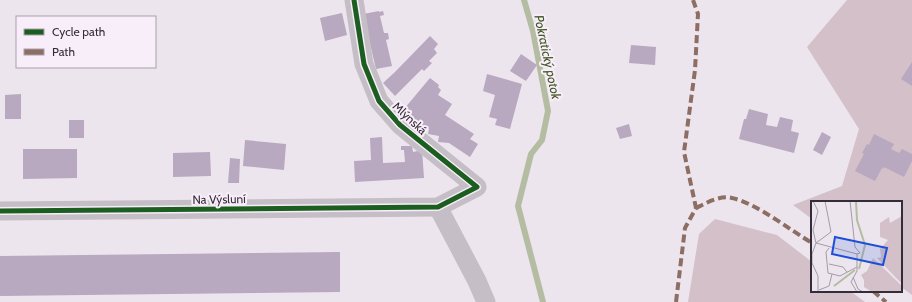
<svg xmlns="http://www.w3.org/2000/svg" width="912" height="302" font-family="Cabin,sans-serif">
	<rect width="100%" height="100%" fill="#ede5ee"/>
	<g fill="#d4c0c9">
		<polygon points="847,0 912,0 912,295 901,287 901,202 812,202 812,219 793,205 842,186 859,129 807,47"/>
		<polygon points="715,219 777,235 812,262 812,291 850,291 865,302 688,302 699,234"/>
	</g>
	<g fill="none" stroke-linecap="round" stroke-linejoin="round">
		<polyline stroke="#b4bda2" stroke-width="6" points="524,0 533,31 548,111 542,140 531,154 518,206 543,302"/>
	</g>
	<g fill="#b8a8c0">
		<polygon points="379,11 379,12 383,11 384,15 380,16 384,33 388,33 389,39 386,40 392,66 376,69 363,14"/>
		<polygon points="342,13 347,35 325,41 320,18"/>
		<polygon points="430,36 438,44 434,49 437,53 429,61 432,63 424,71 422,69 395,96 383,83 395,72"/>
		<polygon points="631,45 656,47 655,65 629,63"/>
		<polygon points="521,54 537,65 526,81 510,71"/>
		<polygon points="912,62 912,86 901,79"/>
		<polygon points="487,74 522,84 510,129 495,125 497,119 489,117 495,95 483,91"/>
		<polygon points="430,78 439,85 438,87 441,90 438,95 452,104 445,115 474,134 470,139 478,144 470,157 449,143 438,142 439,136 428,134 429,129 414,125 399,115"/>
		<polygon points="21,94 21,119 5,119 5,95"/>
		<polygon points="749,109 768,114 766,125 777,127 780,117 793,120 791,131 799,133 794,153 739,139 744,119 746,119"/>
		<rect x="69" y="120" width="15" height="18"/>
		<polygon points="629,124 632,136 620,139 616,128"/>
		<polygon points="822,132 831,137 822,155 813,150"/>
		<polygon points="874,134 894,144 891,149 899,153 902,149 912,154 912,161 904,177 884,167 883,169 882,168 875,181 855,171 864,154 862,153 867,144 869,145"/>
		<polygon points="382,137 383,163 405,162 404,150 401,150 401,146 412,146 413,152 422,150 424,178 355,182 354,161 371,160 370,138"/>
		<polygon points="245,140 286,144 284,170 243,166"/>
		<polygon points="23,149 77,149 77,178 23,179"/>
		<polygon points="210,152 211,176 173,177 173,153"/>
		<polygon points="230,158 240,159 239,183 228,183"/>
		<polygon points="340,252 340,292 0,296 0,256"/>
	</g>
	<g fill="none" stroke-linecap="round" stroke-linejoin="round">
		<g stroke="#c5bec7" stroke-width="19">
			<polyline points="438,207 477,281 486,302"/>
			<polyline points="0,211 438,207 477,187 400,125 379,101 364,64 354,0"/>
		</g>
		<g stroke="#8d6e63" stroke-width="4" stroke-dasharray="8 4" stroke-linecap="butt">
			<polyline points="693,0 698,14 695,70 684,152 696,208"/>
			<path d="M696,208c10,-5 24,-13 36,-10 24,5 58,32 80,45"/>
			<polyline points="873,291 886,302"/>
			<polyline points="676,302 685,228 696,208"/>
		</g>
		<defs>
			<polyline id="cycleway" points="0,211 438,207 477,187 400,125 379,101 364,64 354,0"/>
		</defs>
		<use href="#cycleway" stroke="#f8eef9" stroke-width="8"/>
		<use href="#cycleway" stroke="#1b5e20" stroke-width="5"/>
	</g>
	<g text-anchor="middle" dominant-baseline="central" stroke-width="4" stroke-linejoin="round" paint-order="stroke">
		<g font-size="12" fill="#342c38" stroke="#f8eef9">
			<text transform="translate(410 118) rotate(43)">Mlýnská</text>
			<text transform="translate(219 199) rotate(-1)">Na Výsluní</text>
		</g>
		<g font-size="13" font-style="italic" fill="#415724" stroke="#f8eef9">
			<text transform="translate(548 57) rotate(78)">Pokratický potok</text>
		</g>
	</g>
	<g transform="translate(811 201)">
		<rect width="91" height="91" fill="#ede5ee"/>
		<path d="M91,15v68l-25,-26 4,-1 -1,-8 8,-9 -8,-3v-14l9,-6 1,6zM62,57l29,28v6h-30l-8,-5v-7l-3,-5 6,-4z" fill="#d4c0c9"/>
		<path fill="none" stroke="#b4bda2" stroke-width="2" d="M45,0l1,19 8,25 -6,24M23,85l21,-16"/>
		<path fill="none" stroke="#a39ba5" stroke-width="1" d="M2,0l5,10 -5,19 3,13M39,0l5,46 5,6 -3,1v17l-6,11 6,10M5,42l41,11M18,47l-3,4 2,21 12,3 17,-9M18,63l14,3 4,5M42,76l5,12 5,3M8,89l10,-4 3,-12M7,91v-16l-6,-13v-9l4,-11 15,-11 -6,-31"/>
		<path fill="#1d4ed8" fill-opacity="0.15" stroke="#1d4ed8" stroke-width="2" d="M24,36l52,11 -4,17 -51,-11z"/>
		<rect width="91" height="91" fill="none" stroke="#342c38" stroke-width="2"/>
	</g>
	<rect x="16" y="16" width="140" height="52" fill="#f8eef9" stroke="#aaa0ac"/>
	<rect x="24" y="29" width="20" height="6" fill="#1b5e20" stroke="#aaa0ac"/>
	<text x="52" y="36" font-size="12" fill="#342c38">Cycle path</text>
	<rect x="24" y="49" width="20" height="6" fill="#8d6e63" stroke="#aaa0ac"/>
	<text x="52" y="56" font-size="12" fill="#342c38">Path</text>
</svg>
